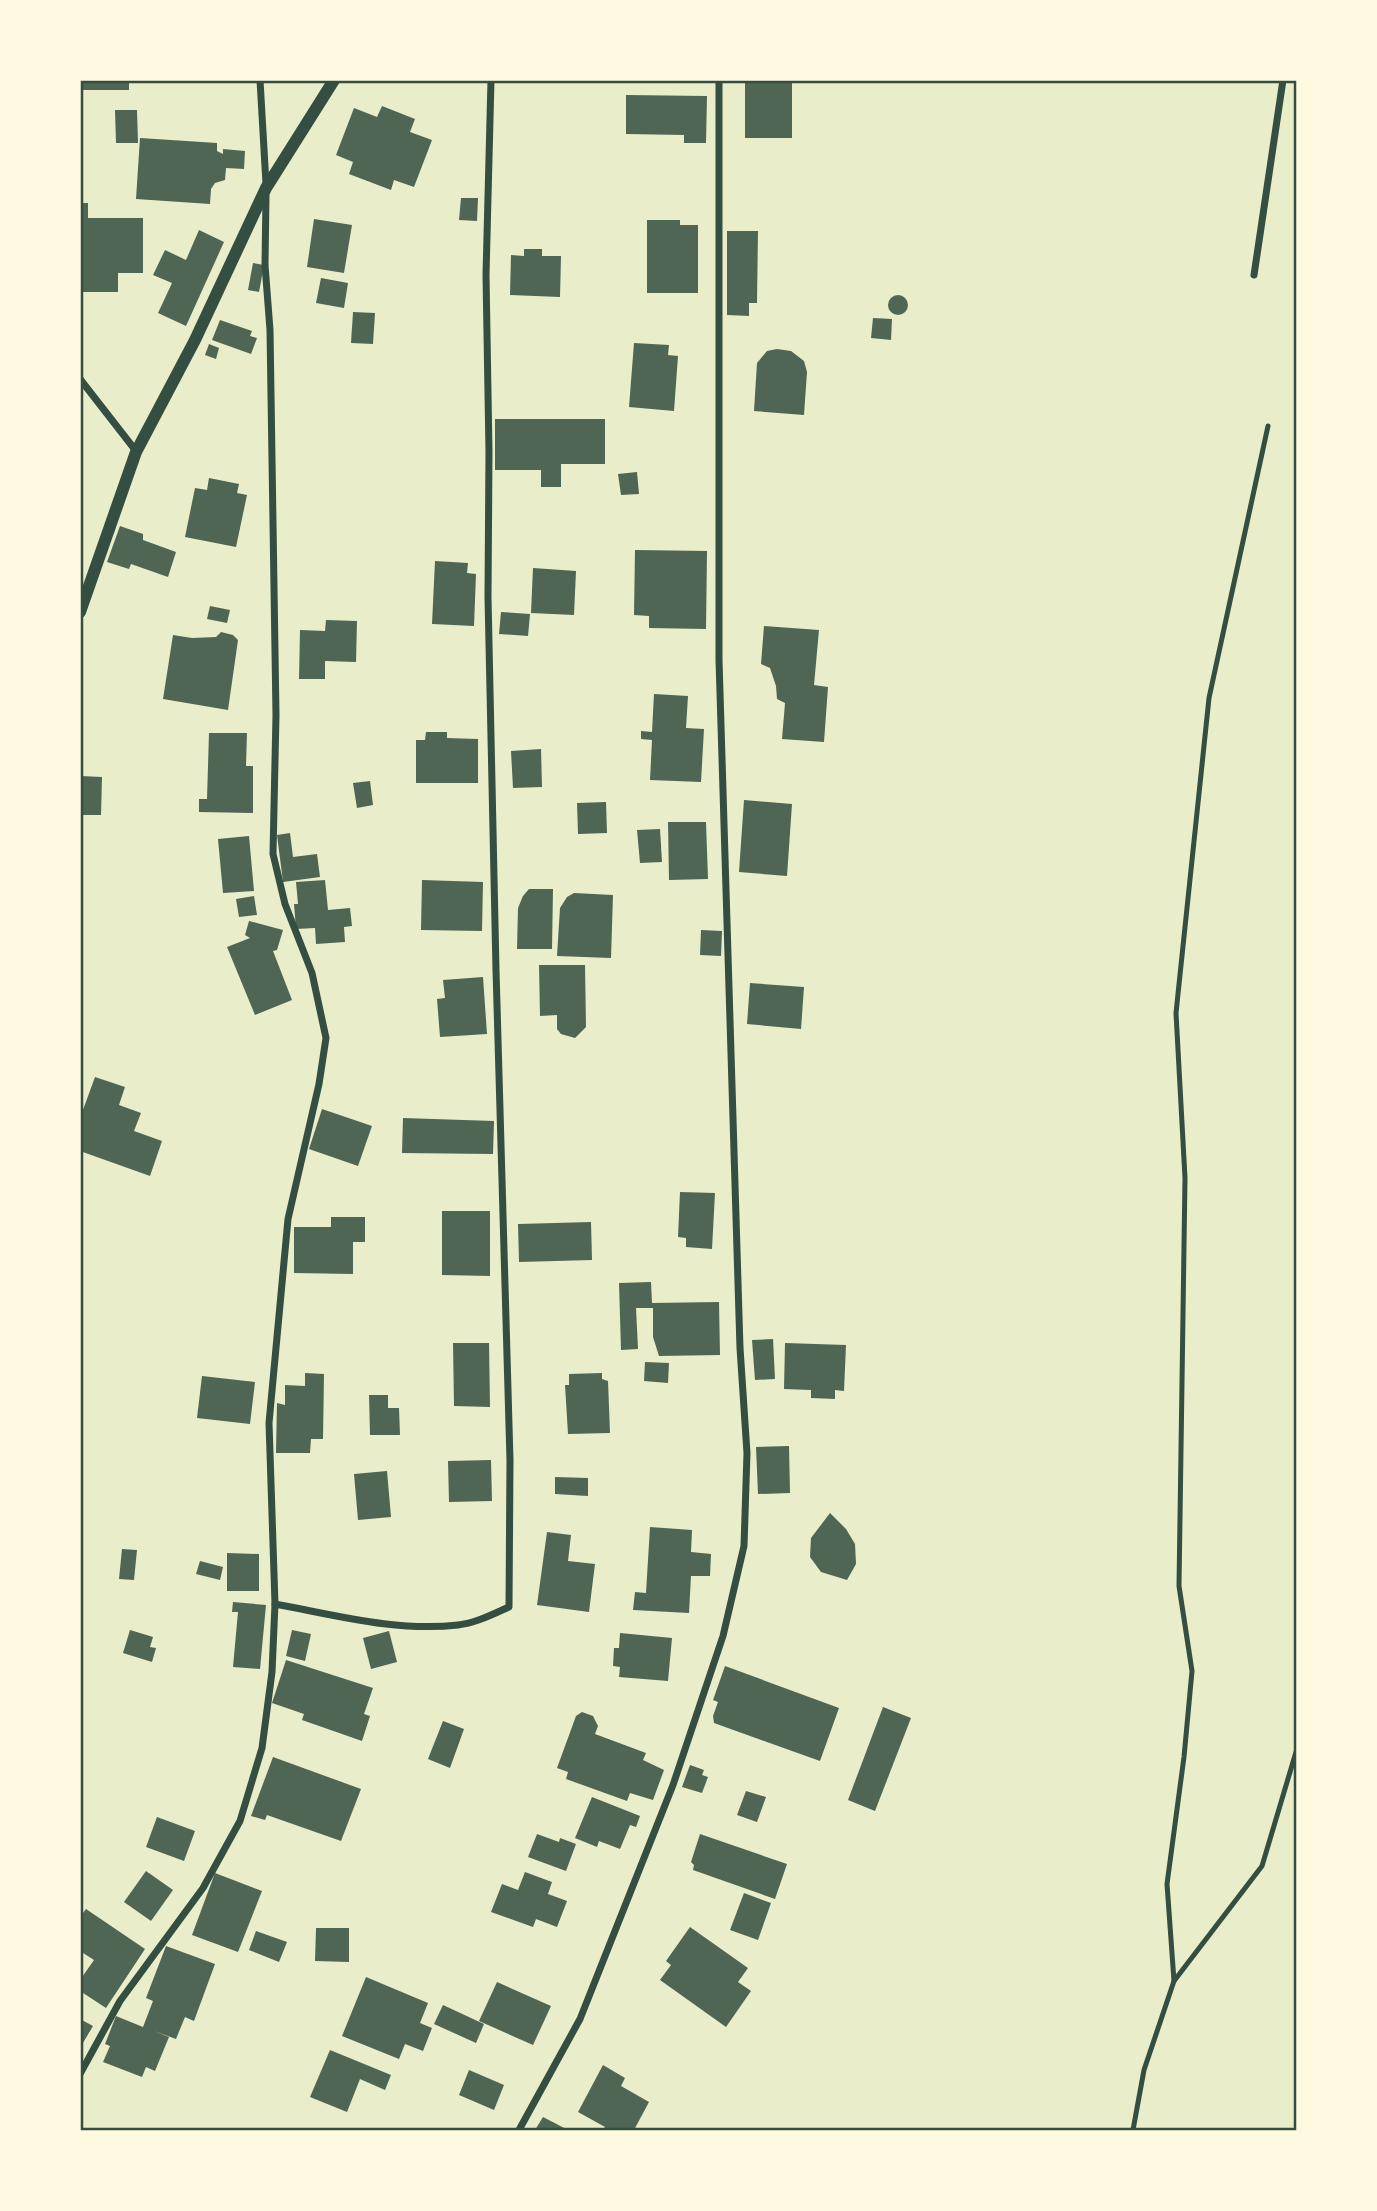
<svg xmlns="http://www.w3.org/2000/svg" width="1377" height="2211" font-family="'IBM Plex Sans',sans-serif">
	<rect width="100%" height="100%" fill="#e9edc9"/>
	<g fill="#4f6655">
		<rect x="82" y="80" width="47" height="10"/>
		<rect x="745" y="80" width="47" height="58"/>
		<polygon points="626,95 707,96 706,143 684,143 684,135 626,134"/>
		<polygon points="382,106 415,119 410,132 432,140 414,187 394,180 391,190 349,174 353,162 336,155 354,108 377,117"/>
		<polygon points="115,110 137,110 138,143 116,143"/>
		<polygon points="140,138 217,143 217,151 223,154 223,149 245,151 244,169 226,168 225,180 215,183 211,189 210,204 136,199"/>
		<polygon points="461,198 478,198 477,221 459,220"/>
		<polygon points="80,203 88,203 88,218 143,218 143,273 118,273 118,292 80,292"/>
		<polygon points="314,219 352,225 344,273 307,267"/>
		<polygon points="647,220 680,220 680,225 698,225 698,293 647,293"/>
		<polygon points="199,230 224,242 186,326 158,313 172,283 153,275 165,250 186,260"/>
		<polygon points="727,231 758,231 757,303 749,303 749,316 727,315"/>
		<polygon points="524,249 542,249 542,256 561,256 560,297 510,295 511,255 524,256"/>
		<polygon points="253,263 264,265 259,292 248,290"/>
		<polygon points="321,278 348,283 344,308 316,303"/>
		<circle cx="898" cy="305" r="10"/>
		<polygon points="353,312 375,313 373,344 351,343"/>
		<polygon points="873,318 892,319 891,340 871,338"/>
		<polygon points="220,320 252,331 250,336 257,338 251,354 212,340"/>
		<polygon points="634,343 669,345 668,355 678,356 674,411 629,407"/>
		<polygon points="209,344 219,348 216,359 205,355"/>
		<polygon points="777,349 791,351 804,361 807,372 804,415 754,411 757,363 767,351"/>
		<polygon points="495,419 605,419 605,464 561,464 561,487 541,487 541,470 495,470"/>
		<polygon points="637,472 639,494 621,495 618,474"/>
		<polygon points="209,478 239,484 237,493 247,495 236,547 185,537 195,488 207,490"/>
		<polygon points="120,526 143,534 143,540 176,552 168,577 131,564 129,569 107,562"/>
		<polygon points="635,550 707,551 706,629 649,628 649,616 634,615"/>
		<polygon points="435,561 468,563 467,573 476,574 474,626 432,624"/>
		<polygon points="533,568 576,571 574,615 531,613"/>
		<polygon points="210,606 230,610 227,623 207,619"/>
		<polygon points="501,612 530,614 528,636 499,634"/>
		<polygon points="326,620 357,621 356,662 325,661 325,679 299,679 300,630 325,631"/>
		<polygon points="764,626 819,630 814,685 828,687 824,742 782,739 785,703 777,699 776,686 770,668 761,664"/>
		<polygon points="221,632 233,635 238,640 228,710 163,699 173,635 192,638 216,637"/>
		<polygon points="654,694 688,696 686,728 704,729 701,782 650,780 652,740 641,739 641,731 652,732"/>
		<polygon points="426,732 447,732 447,738 478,739 478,783 416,783 416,740 425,740"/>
		<polygon points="209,733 247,733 246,766 253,766 253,813 199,812 199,799 207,799"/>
		<polygon points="541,749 542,787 513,788 511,751"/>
		<polygon points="81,776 102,777 101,815 80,815"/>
		<polygon points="370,781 373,805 357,808 353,783"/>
		<polygon points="744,800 792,804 787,876 739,872"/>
		<polygon points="606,802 607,833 578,834 577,803"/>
		<polygon points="668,822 706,822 708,879 669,880"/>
		<polygon points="660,829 662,862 640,863 637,830"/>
		<polygon points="290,833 293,857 317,854 320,877 283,882 277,835"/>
		<polygon points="249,836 254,891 223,893 218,839"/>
		<polygon points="325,880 328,910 350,908 352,926 344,927 345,942 316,944 315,928 296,929 294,904 298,904 296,882"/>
		<polygon points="422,880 483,882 482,931 421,930"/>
		<polygon points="529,889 553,889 552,949 517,949 518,908 523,896"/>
		<polygon points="574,893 613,895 611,958 557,956 560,908 567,897"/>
		<polygon points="254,896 257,915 239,917 236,899"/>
		<polygon points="249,921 283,930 277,950 273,951 292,1000 255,1015 227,947 250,938 245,935"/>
		<polygon points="701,930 722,931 721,956 700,955"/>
		<polygon points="539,965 585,965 586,1027 575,1038 561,1034 557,1029 557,1015 540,1016"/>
		<polygon points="483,977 487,1034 440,1037 437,999 445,998 443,980"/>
		<polygon points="750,983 804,987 801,1029 747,1024"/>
		<polygon points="95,1077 125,1087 119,1105 141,1113 134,1131 162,1141 150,1176 80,1151 80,1118"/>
		<polygon points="322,1109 372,1126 358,1166 309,1149"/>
		<polygon points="403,1118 494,1121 493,1154 402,1153"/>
		<polygon points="680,1192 715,1193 712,1249 686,1247 686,1238 678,1237"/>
		<polygon points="442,1211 490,1211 490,1276 442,1275"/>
		<polygon points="331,1217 365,1217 365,1242 353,1242 353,1274 294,1273 294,1227 331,1227"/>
		<polygon points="591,1222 592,1260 519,1262 518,1224"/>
		<polygon points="651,1282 652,1303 719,1302 720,1355 659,1356 653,1337 653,1308 636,1308 638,1349 621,1350 619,1283"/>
		<polygon points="773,1339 775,1379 755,1380 752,1340"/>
		<polygon points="453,1343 489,1343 490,1407 454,1406"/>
		<polygon points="785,1343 846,1345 844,1391 835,1390 835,1399 811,1398 811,1390 784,1389"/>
		<polygon points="645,1362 669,1363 668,1383 644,1381"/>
		<polygon points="305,1373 324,1374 323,1439 311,1439 310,1453 276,1453 277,1403 285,1405 285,1385 305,1386"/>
		<polygon points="602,1373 602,1379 608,1381 610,1433 568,1434 565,1385 569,1385 569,1374"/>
		<polygon points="202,1376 255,1382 250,1424 197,1418"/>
		<polygon points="369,1395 388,1395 388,1408 399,1408 400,1435 370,1435"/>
		<polygon points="789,1446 790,1493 758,1494 756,1447"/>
		<polygon points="491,1460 492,1501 449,1502 448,1461"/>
		<polygon points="387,1471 391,1517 358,1520 354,1474"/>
		<polygon points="555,1477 588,1478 588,1496 555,1494"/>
		<polygon points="830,1513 846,1529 855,1544 856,1564 847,1580 821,1572 810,1557 811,1538"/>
		<polygon points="650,1527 692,1530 691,1552 711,1554 710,1576 691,1576 689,1613 633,1610 635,1592 646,1593"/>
		<polygon points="547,1532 571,1535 568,1561 595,1564 589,1612 537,1605"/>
		<polygon points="122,1549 137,1550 134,1580 119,1579"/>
		<polygon points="227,1553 259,1554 259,1591 227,1591"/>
		<polygon points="200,1561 223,1567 220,1580 196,1574"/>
		<polygon points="233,1602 266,1605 260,1669 233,1667 238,1612 232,1612"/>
		<polygon points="130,1630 153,1637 150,1647 156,1648 152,1662 123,1653"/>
		<polygon points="292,1630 311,1634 305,1661 286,1656"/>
		<polygon points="389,1631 397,1662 371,1669 363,1638"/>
		<polygon points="620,1633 672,1638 668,1681 619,1677 620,1667 613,1666 614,1648 619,1648"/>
		<polygon points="286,1660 373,1688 364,1714 370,1716 362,1741 302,1720 304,1714 272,1703"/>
		<polygon points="725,1666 839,1708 820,1761 714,1723 713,1716 718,1702 713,1700"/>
		<polygon points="883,1707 911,1718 875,1811 848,1800"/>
		<polygon points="582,1712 593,1716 598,1726 595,1734 646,1753 643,1760 664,1770 653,1800 630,1793 627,1801 566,1779 568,1772 557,1768 576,1716"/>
		<polygon points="443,1721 464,1729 450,1768 428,1759"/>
		<polygon points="273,1757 361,1789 341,1841 267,1815 265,1820 251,1816"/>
		<polygon points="690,1765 704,1770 702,1775 708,1777 702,1793 682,1787"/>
		<polygon points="746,1791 766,1797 757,1822 737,1815"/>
		<polygon points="592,1797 640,1816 636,1827 630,1825 620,1849 599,1841 597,1847 575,1838"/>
		<polygon points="157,1817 195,1831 184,1861 146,1847"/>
		<polygon points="537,1834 559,1842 560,1838 576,1844 566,1871 528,1857"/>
		<polygon points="700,1834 787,1864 775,1899 693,1870 694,1865 691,1862"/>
		<polygon points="146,1871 173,1890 151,1921 124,1902"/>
		<polygon points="525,1872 552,1882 548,1894 567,1901 557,1927 536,1919 533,1927 491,1912 502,1884 518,1890"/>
		<polygon points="215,1873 262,1891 238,1952 192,1935"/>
		<polygon points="744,1893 771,1903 758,1940 730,1930"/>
		<polygon points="86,1909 145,1949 106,2008 80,1991 80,1980 94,1960 80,1951 80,1917"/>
		<polygon points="690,1927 748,1968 738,1982 751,1991 726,2027 660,1980 671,1965 666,1961"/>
		<polygon points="316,1928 349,1928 349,1962 315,1961"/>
		<polygon points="256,1931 287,1942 279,1962 249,1950"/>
		<polygon points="166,1946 215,1964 194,2021 185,2017 176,2039 154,2031 169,2037 155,2071 146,2067 142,2077 103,2062 110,2046 105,2044 116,2016 143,2027 153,2001 146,1998"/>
		<polygon points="366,1977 428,2003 420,2023 432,2028 423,2051 405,2044 399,2059 342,2036"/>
		<polygon points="497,1982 551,2006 533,2045 479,2021"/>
		<polygon points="443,2005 484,2024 476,2043 434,2024"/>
		<polygon points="80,2019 93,2026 80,2048"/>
		<polygon points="330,2050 391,2075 385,2090 360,2079 347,2112 310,2097"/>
		<polygon points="603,2065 625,2078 621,2086 649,2102 634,2130 603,2130 605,2127 578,2112"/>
		<polygon points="469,2070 504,2085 494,2110 459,2095"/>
		<polygon points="543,2117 568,2130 535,2130"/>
	</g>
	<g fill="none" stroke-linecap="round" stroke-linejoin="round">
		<g stroke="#344e41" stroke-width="5">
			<polyline points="1174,1981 1262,1866 1296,1752"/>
			<polyline points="1133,2130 1144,2070 1174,1981 1167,1884 1184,1757 1192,1671 1179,1586 1185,1178 1176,1013 1209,698 1268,426"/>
		</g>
		<g stroke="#344e41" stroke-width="7">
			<polyline points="260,80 266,184"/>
			<polyline points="1254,275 1283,80"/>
			<polyline points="80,379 136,451"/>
			<path d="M275,1604c60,11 122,28 183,21 18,-2 35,-11 51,-18l1,-147 -14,-490 -8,-373 1,-145 -3,-177 5,-195"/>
			<polyline points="80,2074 120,2001 203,1888 240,1821 262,1748 272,1672 275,1604 269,1423 288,1219 319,1084 326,1038 312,973 285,904 273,854 276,715 270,330 265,265 266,196"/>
			<polyline points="519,2130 580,2019 673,1785 723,1636 744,1546 747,1453 740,1348 719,660 719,80"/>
		</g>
		<polyline stroke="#344e41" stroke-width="12" points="80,612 136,452 195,340 266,188 334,80"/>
	</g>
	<rect width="1377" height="2211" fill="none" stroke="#fefae0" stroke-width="164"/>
	<rect x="82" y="82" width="1213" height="2047" fill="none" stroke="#344e41" stroke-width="2.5"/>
</svg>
